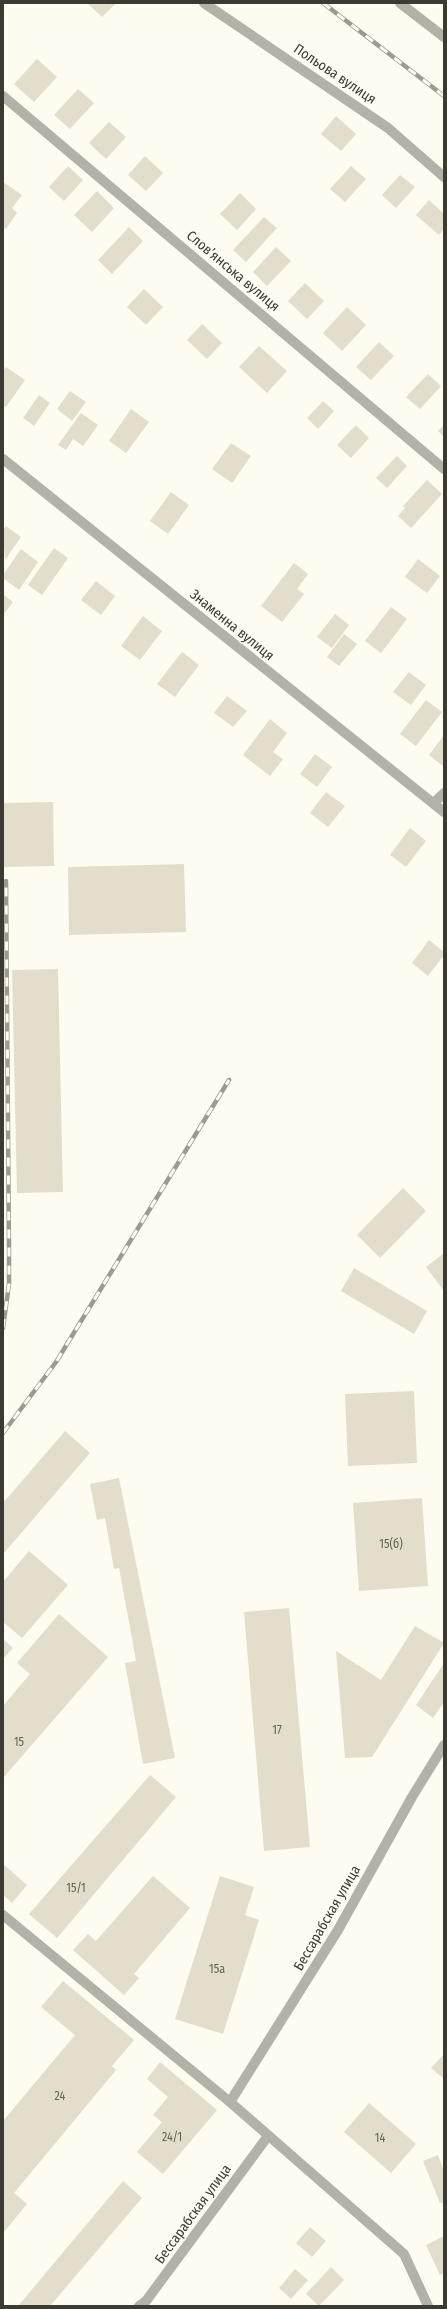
<svg xmlns="http://www.w3.org/2000/svg" width="447" height="2309" font-family="'Fira Sans Condensed',sans-serif">
	<rect width="100%" height="100%" fill="#fefcf0"/>
	<g fill="#e2decb">
		<polygon points="87,3 116,3 102,17"/>
		<polygon points="37,59 57,77 34,102 14,84"/>
		<polygon points="78,89 94,103 70,129 54,115"/>
		<polygon points="336,116 356,134 341,151 321,134"/>
		<polygon points="109,122 126,137 106,159 89,143"/>
		<polygon points="145,156 163,173 146,191 128,175"/>
		<polygon points="68,166 83,180 64,201 49,187"/>
		<polygon points="351,166 366,179 345,202 330,189"/>
		<polygon points="400,175 415,187 396,208 382,195"/>
		<polygon points="3,182 22,195 12,208 17,213 6,229 3,227"/>
		<polygon points="97,191 114,208 92,232 74,215"/>
		<polygon points="240,193 256,209 237,230 220,214"/>
		<polygon points="429,200 444,214 444,229 439,235 416,215"/>
		<polygon points="264,217 277,228 246,262 233,250"/>
		<polygon points="129,227 143,241 112,274 98,260"/>
		<polygon points="276,247 291,261 267,286 253,272"/>
		<polygon points="305,283 324,301 307,319 288,301"/>
		<polygon points="144,289 163,307 146,325 127,307"/>
		<polygon points="347,307 366,325 342,351 323,333"/>
		<polygon points="202,324 222,343 207,359 187,340"/>
		<polygon points="379,342 394,356 371,380 356,367"/>
		<polygon points="259,346 287,371 267,393 239,367"/>
		<polygon points="6,367 25,380 6,407 3,405 3,371"/>
		<polygon points="428,374 441,386 420,409 406,397"/>
		<polygon points="70,391 86,402 72,421 57,409"/>
		<polygon points="39,395 50,403 34,426 23,418"/>
		<polygon points="323,401 334,411 318,429 307,418"/>
		<polygon points="131,409 149,422 126,453 109,441"/>
		<polygon points="81,413 98,425 83,446 73,439 66,450 58,445"/>
		<polygon points="356,425 369,438 351,458 337,445"/>
		<polygon points="444,425 444,437 438,431"/>
		<polygon points="231,443 251,456 232,483 212,469"/>
		<polygon points="397,456 407,466 387,488 376,478"/>
		<polygon points="427,480 442,494 411,528 398,516 405,508 403,506"/>
		<polygon points="171,492 189,505 168,534 150,521"/>
		<polygon points="6,526 21,537 5,560 3,531"/>
		<polygon points="54,548 68,558 42,595 28,585"/>
		<polygon points="21,549 38,562 19,590 3,578 3,575"/>
		<polygon points="418,559 440,576 427,593 405,577"/>
		<polygon points="294,563 308,574 297,589 304,594 282,622 261,606"/>
		<polygon points="96,581 115,596 101,615 81,600"/>
		<polygon points="3,594 13,602 3,615"/>
		<polygon points="391,607 407,619 381,653 365,641"/>
		<polygon points="335,614 349,625 332,648 317,637"/>
		<polygon points="143,616 162,631 140,660 121,646"/>
		<polygon points="344,634 357,644 339,666 327,657"/>
		<polygon points="182,652 199,665 175,697 157,684"/>
		<polygon points="409,672 426,685 411,705 393,692"/>
		<polygon points="227,696 247,711 233,727 214,713"/>
		<polygon points="426,700 442,712 416,746 400,734"/>
		<polygon points="270,719 287,733 273,752 283,759 270,776 243,755"/>
		<polygon points="444,735 444,767 429,755"/>
		<polygon points="315,754 332,767 317,787 300,774"/>
		<polygon points="326,792 345,806 328,827 310,813"/>
		<polygon points="53,802 54,866 3,867 3,803"/>
		<polygon points="410,828 426,841 406,867 390,855"/>
		<polygon points="184,864 186,932 69,935 68,867"/>
		<polygon points="429,940 444,952 444,955 428,976 412,963"/>
		<polygon points="58,969 63,1192 17,1193 12,970"/>
		<polygon points="403,1188 426,1211 380,1258 357,1235"/>
		<polygon points="444,1253 444,1291 426,1267"/>
		<polygon points="354,1268 427,1311 414,1334 341,1291"/>
		<polygon points="414,1391 417,1463 348,1466 345,1394"/>
		<polygon points="65,1431 90,1453 3,1554 3,1503"/>
		<polygon points="119,1478 175,1758 143,1764 125,1663 136,1661 132,1638 119,1568 114,1569 105,1518 97,1520 90,1484"/>
		<polygon points="422,1498 428,1586 359,1591 353,1503"/>
		<polygon points="29,1551 68,1585 22,1638 3,1622 3,1582"/>
		<polygon points="289,1608 310,1847 264,1851 244,1612"/>
		<polygon points="59,1614 108,1657 3,1778 3,1706 30,1674 17,1663"/>
		<polygon points="415,1626 444,1643 372,1757 345,1758 336,1651 381,1680"/>
		<polygon points="3,1639 13,1648 3,1659"/>
		<polygon points="444,1663 444,1702 433,1718 416,1705"/>
		<polygon points="150,1775 176,1797 57,1938 29,1914"/>
		<polygon points="3,1864 27,1885 12,1903 3,1895"/>
		<polygon points="153,1876 190,1908 134,1974 139,1978 124,1995 73,1950 88,1934 96,1941"/>
		<polygon points="220,1876 254,1887 245,1915 259,1920 223,2034 175,2019"/>
		<polygon points="63,1981 134,2040 112,2066 116,2070 14,2193 27,2204 3,2233 3,2121 75,2035 41,2007"/>
		<polygon points="444,2054 444,2079 431,2068"/>
		<polygon points="160,2062 217,2110 163,2174 137,2152 162,2122 153,2115 168,2097 147,2079"/>
		<polygon points="369,2103 416,2144 391,2173 344,2132"/>
		<polygon points="438,2155 444,2171 444,2202 440,2203 423,2161"/>
		<polygon points="123,2181 142,2198 50,2306 18,2306"/>
		<polygon points="310,2227 326,2241 312,2257 296,2243"/>
		<polygon points="444,2236 444,2273 440,2275 426,2245"/>
		<polygon points="331,2267 344,2280 319,2306 306,2294"/>
		<polygon points="295,2269 308,2280 291,2299 279,2288"/>
	</g>
	<g fill="none" stroke-linecap="round" stroke-linejoin="round">
		<g stroke="#b3b1a8" stroke-width="10">
			<polyline points="434,803 444,793"/>
			<polyline points="230,2102 338,1930 412,1797 444,1745"/>
		</g>
		<g stroke="#b3b1a8" stroke-width="10">
			<polyline points="204,3 388,128 444,177"/>
			<polyline points="400,3 444,37"/>
			<polyline points="3,96 444,469"/>
			<polyline points="3,459 444,812"/>
			<polyline points="3,1915 230,2102 404,2254 428,2306"/>
			<polyline points="139,2306 146,2301 268,2136"/>
		</g>
		<defs>
			<g id="rail">
				<polyline points="323,3 444,96"/>
				<polyline points="3,1328 9,1284 9,1250 6,881"/>
				<polyline points="3,1433 56,1362 229,1080"/>
			</g>
		</defs>
		<use href="#rail" stroke="#9d9b91" stroke-width="4.5"/>
		<use href="#rail" stroke="#fefcf0" stroke-width="3" stroke-dasharray="9" stroke-linecap="butt"/>
	</g>
	<g text-anchor="middle" dominant-baseline="central" stroke-width="3" stroke-linejoin="round" paint-order="stroke">
		<g font-size="12" fill="#666358">
			<text x="391" y="1544">15(б)</text>
			<text x="277" y="1730">17</text>
			<text x="19" y="1742">15</text>
			<text x="76" y="1888">15/1</text>
			<text x="217" y="1969">15а</text>
			<text x="60" y="2096">24</text>
			<text x="172" y="2137">24/1</text>
			<text x="380" y="2138">14</text>
		</g>
		<g font-size="14" fill="#3c3a32" stroke="#fefcf0">
			<text transform="translate(335 74) rotate(34)">Польова вулиця</text>
			<text transform="translate(233 271) rotate(40)">Слов’янська вулиця</text>
			<text transform="translate(232 625) rotate(39)">Знаменна вулиця</text>
			<text transform="translate(327 1918) rotate(-60)">Бессарабская улица</text>
			<text transform="translate(193 2214) rotate(-54)">Бессарабская улица</text>
		</g>
	</g>
	<rect width="447" height="2309" fill="none" stroke="#3c3a32" stroke-width="8"/>
</svg>
